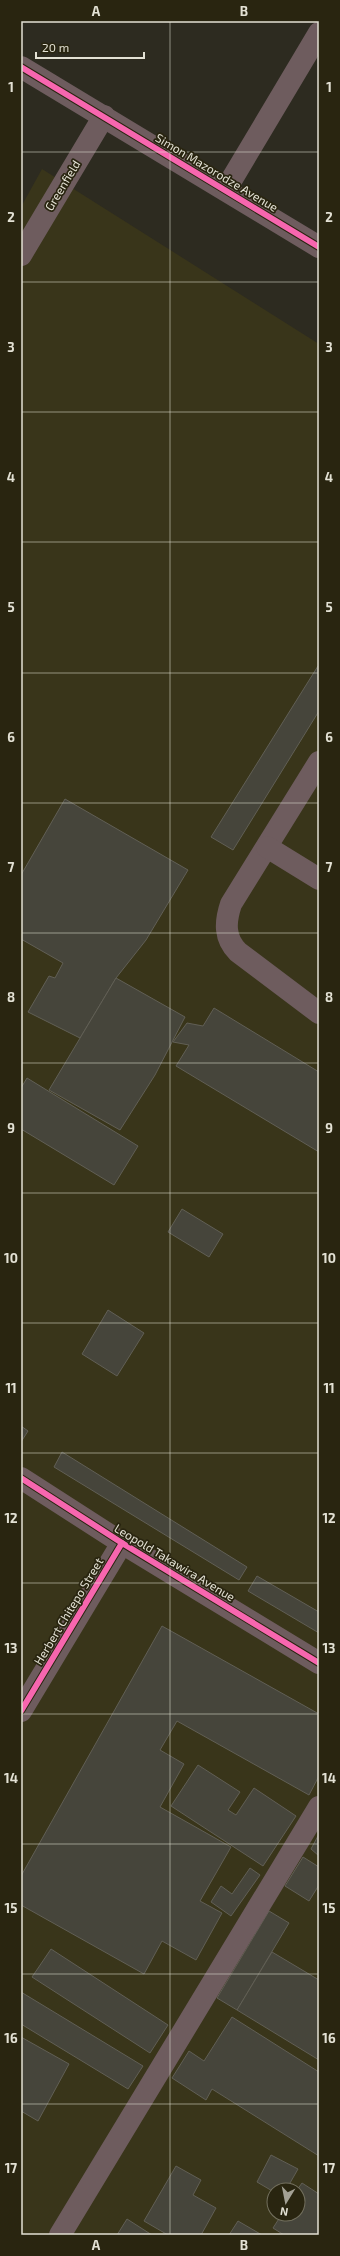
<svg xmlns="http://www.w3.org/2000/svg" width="340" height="2256" font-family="'Exo 2',sans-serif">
	<rect width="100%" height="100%" fill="#2d2b20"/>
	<path fill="#39351a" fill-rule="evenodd" d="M42,169l277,175v1891h-298v-2028zM274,2190h24v24h-24z"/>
	<g fill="#46453b" stroke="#615f55">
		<polygon points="318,666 319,711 233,850 211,837"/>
		<polygon points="65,799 188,870 146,940 116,978 80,1038 28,1012 49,976 55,978 63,963 21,939 21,875"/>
		<polygon points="116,978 185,1017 155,1075 120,1130 49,1090"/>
		<polygon points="214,1008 319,1072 319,1152 176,1066 189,1045 173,1042 187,1023 203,1026"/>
		<polygon points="27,1078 138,1146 114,1185 21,1129 21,1088"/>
		<polygon points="182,1209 223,1234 209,1257 168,1232"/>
		<polygon points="108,1310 144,1333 117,1376 82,1354"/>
		<polygon points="21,1426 28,1431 21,1442"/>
		<polygon points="62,1452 247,1567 239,1580 54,1467"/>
		<polygon points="257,1576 319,1612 319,1633 248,1591"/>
		<polygon points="162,1626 319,1714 319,1776 309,1795 177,1721 160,1750 184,1764 160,1807 231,1847 200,1901 222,1913 196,1960 162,1941 144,1974 21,1905 21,1876"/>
		<polygon points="198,1765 240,1792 228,1810 236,1815 254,1788 296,1816 263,1866 171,1806"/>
		<polygon points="319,1834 319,1856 311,1849"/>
		<polygon points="303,1857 319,1867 319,1885 309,1901 285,1886"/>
		<polygon points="250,1868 260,1875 231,1916 211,1902 221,1886 232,1894"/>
		<polygon points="269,1911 289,1923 237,2010 217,1998"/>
		<polygon points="51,1949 168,2025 150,2053 32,1977"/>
		<polygon points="272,1952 319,1980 319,2060 237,2010"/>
		<polygon points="21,1992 143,2066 128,2089 21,2024"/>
		<polygon points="232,2017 319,2072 319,2156 212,2089 206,2100 172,2078 189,2051 204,2061"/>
		<polygon points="21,2037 69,2064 38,2121 21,2111"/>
		<polygon points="271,2155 298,2169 286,2190 274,2190 274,2192 257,2182"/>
		<polygon points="176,2166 201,2180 193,2195 216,2208 201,2235 168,2235 144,2221"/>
		<polygon points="302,2183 319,2194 319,2235 284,2235 273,2228 282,2214 298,2214 297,2190"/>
		<polygon points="127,2219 152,2235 117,2235"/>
		<polygon points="238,2221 262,2235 229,2235"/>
	</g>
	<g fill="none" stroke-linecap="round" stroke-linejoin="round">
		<g stroke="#6e5c5e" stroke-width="22">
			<polyline points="21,67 319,247"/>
			<polyline points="226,189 319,33"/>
			<polyline points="21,255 104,116"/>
			<path d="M319,762l-88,142c-6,18 -7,34 7,48l81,61"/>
			<polyline points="267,847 319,879"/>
			<polyline points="21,1478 122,1543 319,1663"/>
			<polyline points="21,1711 122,1543"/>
			<polyline points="60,2235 319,1807"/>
		</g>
		<defs>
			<g id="cycleway">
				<polyline points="21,67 319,247"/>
				<polyline points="21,1478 122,1543 319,1663"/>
				<polyline points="21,1711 122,1543"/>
			</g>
		</defs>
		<use href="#cycleway" stroke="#292510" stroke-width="8"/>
		<use href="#cycleway" stroke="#f766af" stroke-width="6"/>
	</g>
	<path fill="none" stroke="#e3e1d4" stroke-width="1" stroke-opacity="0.55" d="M170,21v2214M21,152h298M21,282h298M21,412h298M21,542h298M21,673h298M21,803h298M21,933h298M21,1063h298M21,1193h298M21,1323h298M21,1453h298M21,1583h298M21,1714h298M21,1844h298M21,1974h298M21,2104h298"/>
	<g text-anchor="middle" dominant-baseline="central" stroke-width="3.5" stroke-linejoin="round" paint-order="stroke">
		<g font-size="12" fill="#e3e1d4" stroke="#292510">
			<text transform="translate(217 172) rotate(31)">Simon Mazorodze Avenue</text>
			<text transform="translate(62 185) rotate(-59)">Greenfield</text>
			<text transform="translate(175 1562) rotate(31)">Leopold Takawira Avenue</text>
			<text transform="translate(68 1611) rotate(-59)">Herbert Chitepo Street</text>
		</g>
	</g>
	<rect width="340" height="2256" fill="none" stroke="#292510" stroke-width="44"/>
	<g transform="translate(286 2202) rotate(190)"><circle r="19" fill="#292510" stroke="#73705e"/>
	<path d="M0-3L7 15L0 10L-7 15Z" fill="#a3a195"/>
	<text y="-6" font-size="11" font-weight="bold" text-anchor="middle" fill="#e3e1d4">N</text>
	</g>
	<path d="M36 52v6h108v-6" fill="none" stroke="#e3e1d4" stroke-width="2"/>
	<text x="42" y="52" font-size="12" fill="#e3e1d4" stroke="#292510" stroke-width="3" paint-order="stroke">20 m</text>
	<rect x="22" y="22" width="296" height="2212" fill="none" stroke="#e3e1d4" stroke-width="1.5"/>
	<g font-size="13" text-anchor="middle" font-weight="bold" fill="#e3e1d4">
		<text x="96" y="16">A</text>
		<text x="244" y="16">B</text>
		<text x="11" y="92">1</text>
		<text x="329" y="92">1</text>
		<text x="11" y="222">2</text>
		<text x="329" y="222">2</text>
		<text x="11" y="352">3</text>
		<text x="329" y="352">3</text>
		<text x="11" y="482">4</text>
		<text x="329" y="482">4</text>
		<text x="11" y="612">5</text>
		<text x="329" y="612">5</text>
		<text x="11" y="742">6</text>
		<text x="329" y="742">6</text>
		<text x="11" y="872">7</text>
		<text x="329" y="872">7</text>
		<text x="11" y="1002">8</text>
		<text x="329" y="1002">8</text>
		<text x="11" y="1133">9</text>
		<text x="329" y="1133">9</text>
		<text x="11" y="1263">10</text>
		<text x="329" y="1263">10</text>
		<text x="11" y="1393">11</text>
		<text x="329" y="1393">11</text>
		<text x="11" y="1523">12</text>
		<text x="329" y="1523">12</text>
		<text x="11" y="1653">13</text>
		<text x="329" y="1653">13</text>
		<text x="11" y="1783">14</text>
		<text x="329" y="1783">14</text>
		<text x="11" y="1913">15</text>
		<text x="329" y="1913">15</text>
		<text x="11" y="2043">16</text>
		<text x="329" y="2043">16</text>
		<text x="11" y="2173">17</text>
		<text x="329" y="2173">17</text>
		<text x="96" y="2250">A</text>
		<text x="244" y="2250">B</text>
	</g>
</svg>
